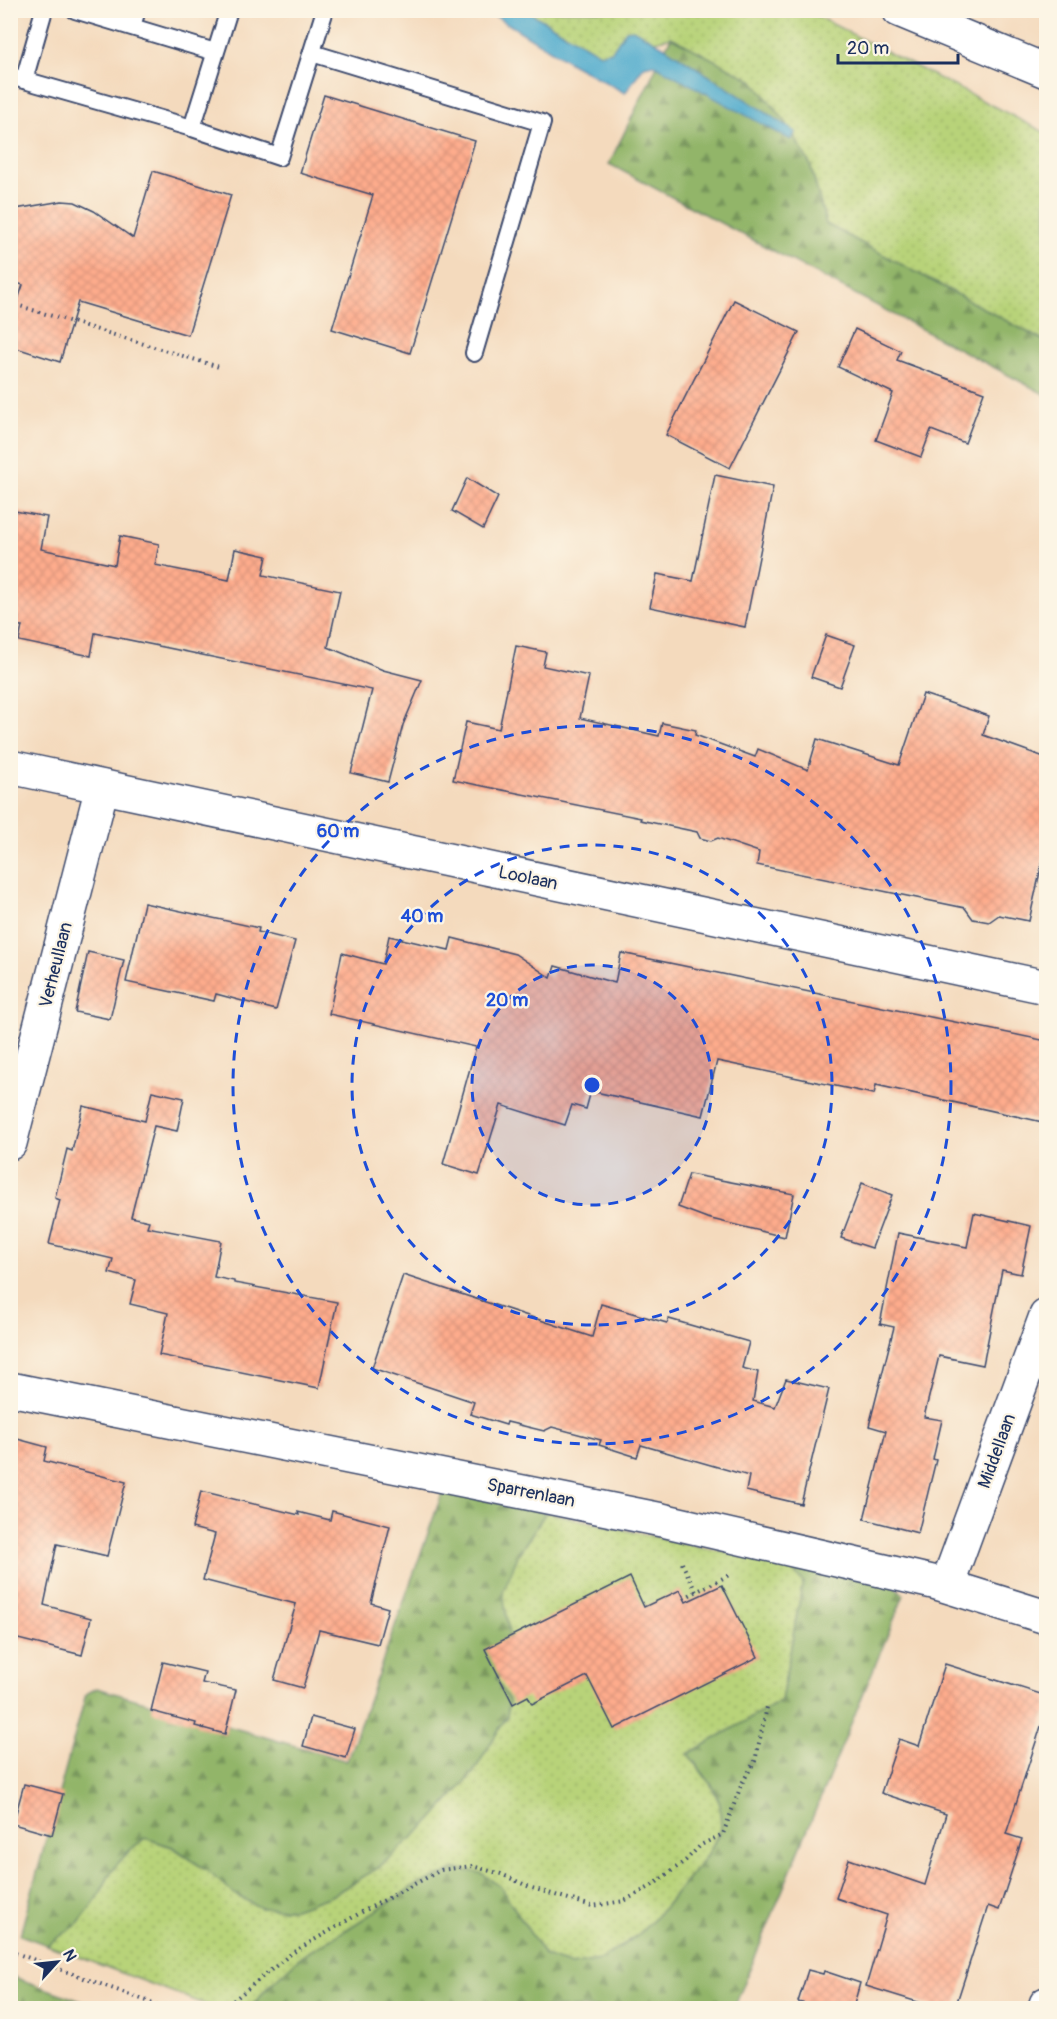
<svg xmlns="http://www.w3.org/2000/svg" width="1057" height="2019" font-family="Pangolin,sans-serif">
	<defs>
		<pattern id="grass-dots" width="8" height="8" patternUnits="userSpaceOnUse" patternTransform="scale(1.5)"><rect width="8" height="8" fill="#b8d379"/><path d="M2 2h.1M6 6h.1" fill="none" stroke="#9eb56b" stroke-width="1.8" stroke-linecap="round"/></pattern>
		<pattern id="forest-firs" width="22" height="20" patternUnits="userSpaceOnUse" patternTransform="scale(1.5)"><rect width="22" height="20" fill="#92b569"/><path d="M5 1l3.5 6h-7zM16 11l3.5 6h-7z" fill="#76945a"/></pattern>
		<pattern id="building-cross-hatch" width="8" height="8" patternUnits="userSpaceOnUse" patternTransform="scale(1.5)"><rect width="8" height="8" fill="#feac8c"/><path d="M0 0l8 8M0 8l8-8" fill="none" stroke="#d9947b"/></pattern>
	</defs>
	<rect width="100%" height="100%" fill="#fcf5e5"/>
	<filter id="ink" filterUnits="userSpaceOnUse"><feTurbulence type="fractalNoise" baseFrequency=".0167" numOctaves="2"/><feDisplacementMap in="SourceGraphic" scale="12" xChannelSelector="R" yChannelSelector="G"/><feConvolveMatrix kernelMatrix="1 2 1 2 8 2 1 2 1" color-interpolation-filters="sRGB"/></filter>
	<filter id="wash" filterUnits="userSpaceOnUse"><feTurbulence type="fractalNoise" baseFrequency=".008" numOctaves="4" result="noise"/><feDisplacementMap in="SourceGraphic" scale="24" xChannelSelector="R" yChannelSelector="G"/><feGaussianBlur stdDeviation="1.35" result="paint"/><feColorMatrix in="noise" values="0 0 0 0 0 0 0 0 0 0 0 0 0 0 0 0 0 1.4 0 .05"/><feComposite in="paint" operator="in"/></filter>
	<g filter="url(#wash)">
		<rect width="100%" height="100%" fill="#f4dabd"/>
		<g fill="url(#grass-dots)" stroke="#6a816c" stroke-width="1.5">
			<polygon points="527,11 807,11 1046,133 1046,342 826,224 810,164 785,121 704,56 671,37 600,54"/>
			<polygon points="546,1512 705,1548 787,1563 803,1582 781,1701 688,1754 711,1785 720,1804 721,1827 710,1851 665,1907 637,1936 600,1960 571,1965 545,1956 500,1886 346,1930 300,1957 268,1987 250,2008 215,2008 47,1945 78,1924 97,1899 112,1870 130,1850 145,1838 172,1847 261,1908 294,1909 331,1896 378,1868 431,1821 473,1773 507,1716 509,1702 496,1678 514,1669 502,1592 519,1553"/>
		</g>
		<g fill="url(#forest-firs)" stroke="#567264" stroke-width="1.5">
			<polygon points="671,37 752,80 785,121 810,164 826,224 1046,342 1046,395 609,164"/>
			<polygon points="443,1491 546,1512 519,1553 503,1592 514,1669 496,1678 509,1702 507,1716 473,1773 431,1821 378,1868 331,1896 294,1909 261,1908 237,1896 206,1870 173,1847 145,1838 130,1850 112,1870 97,1899 78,1924 47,1945 20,1935 86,1694 97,1688 347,1761"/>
			<polygon points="787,1563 894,1585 904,1595 734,2008 250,2008 268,1987 300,1957 346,1930 414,1886 457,1869 481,1873 500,1886 545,1956 571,1965 600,1960 637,1936 665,1907 710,1851 721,1828 720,1804 712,1785 688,1754 781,1701 803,1582"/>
			<polygon points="10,1976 11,1976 100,2008 11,2008"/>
		</g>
		<polygon fill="#4fabcd" stroke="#356d96" stroke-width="1.5" points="487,11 527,11 600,54 612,51 626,30 633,29 663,46 796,132 791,140 653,64 644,66 625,93 571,63"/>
		<g id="blocks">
			<g fill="url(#building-cross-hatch)">
				<polygon points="324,95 475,141 410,353 332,329 373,195 300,173"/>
				<polygon points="153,171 231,195 188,335 78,302 60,362 10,346 10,323 23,285 10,281 10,210 62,201 75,202 94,211 133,238"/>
				<polygon points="734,300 799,332 730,468 666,435"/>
				<polygon points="855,329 901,351 897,360 984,392 965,443 931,430 921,457 876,440 893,393 838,367"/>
				<polygon points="715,475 773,487 745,627 650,607 657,574 693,581"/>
				<polygon points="467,478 498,497 483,529 452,511"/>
				<polygon points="10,510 47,517 41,549 115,565 120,536 159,544 155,565 229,580 235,549 267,556 263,575 340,591 328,647 383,670 422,680 403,725 388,782 351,773 372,690 95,633 91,656 19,641 22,626 10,625"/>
				<polygon points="826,635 855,645 840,687 811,677"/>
				<polygon points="516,646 546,652 543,666 589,676 580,718 659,736 662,723 696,730 695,735 755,757 758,749 808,770 817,739 899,765 923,694 989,716 983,735 1047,758 1047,841 1029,921 999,915 989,922 973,919 965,908 757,865 759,852 718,838 711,841 700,838 697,832 640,820 641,818 453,780 466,722 499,729"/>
				<polygon points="144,903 259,928 258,932 295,941 276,1010 216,994 214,1001 126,982"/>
				<polygon points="389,936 449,950 452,938 515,954 551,978 555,966 615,983 621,953 1047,1041 1047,1123 876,1085 874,1094 717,1061 703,1116 591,1091 586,1109 572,1105 565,1125 501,1105 479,1175 443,1164 476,1047 329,1014 342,953 383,964"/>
				<polygon points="88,952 124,960 110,1019 75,1012"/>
				<polygon points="152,1091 184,1098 177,1131 154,1126 131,1217 149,1221 147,1227 221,1241 214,1277 234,1281 234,1283 337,1302 319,1388 159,1355 168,1313 130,1304 136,1280 109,1273 113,1259 49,1244 60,1200 55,1198 67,1149 72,1151 83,1106 145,1121"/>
				<polygon points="689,1174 794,1194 785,1237 707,1218 678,1207"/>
				<polygon points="862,1183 892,1195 872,1248 841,1238"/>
				<polygon points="974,1213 1031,1226 1021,1274 1002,1270 983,1365 939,1356 924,1417 942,1420 933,1459 936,1460 918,1533 864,1519 886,1431 869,1426 894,1327 880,1324 898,1233 967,1247"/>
				<polygon points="403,1275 592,1337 601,1304 667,1323 669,1319 749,1342 742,1368 758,1372 753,1401 775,1407 786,1379 829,1389 801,1504 746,1491 749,1476 641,1445 637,1457 599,1445 601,1440 552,1427 544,1431 507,1422 506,1425 470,1414 474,1402 372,1368"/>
				<polygon points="10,1437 47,1447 44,1461 126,1482 107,1556 57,1544 44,1605 91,1618 82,1655 10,1637"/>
				<polygon points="201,1491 299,1515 298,1512 330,1520 332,1511 390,1526 371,1603 388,1608 378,1644 319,1630 303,1688 274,1680 296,1604 203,1580 215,1534 192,1528"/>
				<polygon points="630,1577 644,1607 680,1590 686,1602 722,1585 758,1657 614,1729 587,1676 532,1704 528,1696 513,1704 485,1649"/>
				<polygon points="163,1662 205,1672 202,1683 236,1690 225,1734 195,1726 196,1723 151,1711"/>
				<polygon points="945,1664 1047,1696 1047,1708 1006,1834 1022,1839 999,1910 988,1906 955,2008 937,2008 866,1986 887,1915 836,1898 849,1859 925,1885 946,1814 881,1793 899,1739 919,1746"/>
				<polygon points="311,1717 355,1729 346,1758 303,1746"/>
				<polygon points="24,1784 63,1794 52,1835 13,1824"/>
				<polygon points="808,1970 823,1974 824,1971 860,1983 853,2008 821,2008 798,2002"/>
			</g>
		</g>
	</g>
	<g filter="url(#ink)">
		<use href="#blocks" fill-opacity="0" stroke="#3c496c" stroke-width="1.5"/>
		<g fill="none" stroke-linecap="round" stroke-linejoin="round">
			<defs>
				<g id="lane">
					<polyline points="75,10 215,52"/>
					<polyline points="132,26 137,10"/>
					<polyline points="312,53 542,123 474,353"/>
					<polyline points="10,76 192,128 279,157 325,10"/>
					<polyline points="24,80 44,10"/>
					<polyline points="192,128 229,10"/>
				</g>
				<g id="street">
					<polyline points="10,1143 102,787"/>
					<polyline points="10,1389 662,1520 937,1583 1046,1617"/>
					<polyline points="947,1585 1046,1316"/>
					<polyline points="1045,2008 1046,2004"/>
				</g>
				<polyline id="secondary" points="10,767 1046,987"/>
				<polyline id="highway" points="899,10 1046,71"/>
			</defs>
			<use href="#lane" stroke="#3c496c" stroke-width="20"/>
			<use href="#street" stroke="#3c496c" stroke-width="36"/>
			<use href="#secondary" stroke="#3c496c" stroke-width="36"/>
			<use href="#highway" stroke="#3c496c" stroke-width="36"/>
			<g stroke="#3c496c" stroke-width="4" stroke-dasharray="1.5 4.5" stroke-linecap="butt">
				<polyline points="10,303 219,367"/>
				<polyline points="682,1563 696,1592"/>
				<polyline points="684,1598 729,1575"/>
				<polyline points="10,1951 166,2008"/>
				<polyline points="224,2008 292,1953 360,1913 441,1870 472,1866 501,1874 532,1888 592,1906 624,1901 653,1885 686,1860 701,1845 723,1834 742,1783 755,1761 767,1707"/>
			</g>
			<use href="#lane" stroke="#fff" stroke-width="16"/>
			<use href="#street" stroke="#fff" stroke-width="33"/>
			<use href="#secondary" stroke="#fff" stroke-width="33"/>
			<use href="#highway" stroke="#fff" stroke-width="33"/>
		</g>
	</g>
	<circle cx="592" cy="1085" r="120" fill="#1d4ed8" fill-opacity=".12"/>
	<g fill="none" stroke="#1d4ed8" stroke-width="3" stroke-dasharray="10 8">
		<circle cx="592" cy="1085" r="120"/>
		<circle cx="592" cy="1085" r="240"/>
		<circle cx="592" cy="1085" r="359"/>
	</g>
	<g text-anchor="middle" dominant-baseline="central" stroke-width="4.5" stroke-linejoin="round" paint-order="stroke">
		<g font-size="18" fill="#1b2f5e" stroke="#fcf5e5">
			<text transform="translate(528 878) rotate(12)">Loolaan</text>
			<text transform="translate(56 965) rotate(-76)">Verheullaan</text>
			<text transform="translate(997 1451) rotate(-70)">Middellaan</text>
			<text transform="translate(531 1493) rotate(11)">Sparrenlaan</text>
		</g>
	</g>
	<circle cx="592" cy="1085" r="9" fill="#1d4ed8" stroke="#fcf5e5" stroke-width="3"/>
	<g font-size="18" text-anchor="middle" font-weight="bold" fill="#1d4ed8" stroke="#fcf5e5" stroke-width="4.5" stroke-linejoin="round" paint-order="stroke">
		<text x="338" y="837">60 m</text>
		<text x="422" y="922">40 m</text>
		<text x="507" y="1006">20 m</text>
	</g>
	<rect width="1057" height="2019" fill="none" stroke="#fcf5e5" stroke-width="36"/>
	<g transform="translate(57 1962) rotate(63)" stroke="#fcf5e5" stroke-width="4.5" paint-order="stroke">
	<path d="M0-4.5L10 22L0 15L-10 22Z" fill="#1b2f5e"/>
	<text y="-9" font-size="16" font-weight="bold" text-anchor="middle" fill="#1b2f5e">N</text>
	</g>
	<path d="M838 54v9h120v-9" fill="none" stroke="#1b2f5e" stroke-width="3"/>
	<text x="847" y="54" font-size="18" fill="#1b2f5e" stroke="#fcf5e5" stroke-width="4.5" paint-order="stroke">20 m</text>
</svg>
